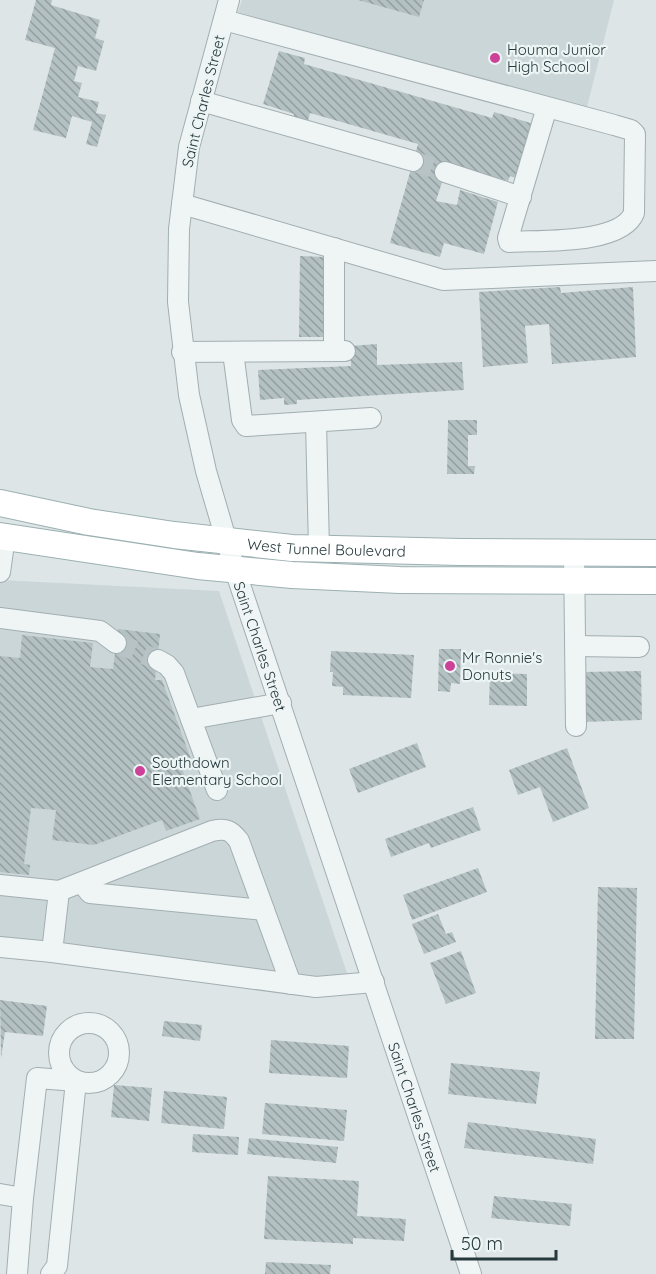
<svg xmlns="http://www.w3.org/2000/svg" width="656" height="1274" font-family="Quicksand,sans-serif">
	<defs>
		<pattern id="building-back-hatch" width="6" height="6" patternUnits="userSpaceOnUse" patternTransform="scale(1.5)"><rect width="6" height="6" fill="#b4c1c3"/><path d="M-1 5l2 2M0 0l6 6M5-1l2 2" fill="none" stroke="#929ea0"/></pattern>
	</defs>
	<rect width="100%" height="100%" fill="#dde5e7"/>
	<g fill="#cbd6d9">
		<polygon points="242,0 614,0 585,115 238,12"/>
		<polygon points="0,580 219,591 350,982 0,951"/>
	</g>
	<g fill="url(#building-back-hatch)">
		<polygon points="36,0 52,0 51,5 100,20 95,38 104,41 96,71 78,66 74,81 82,83 78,97 99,102 96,113 106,115 97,147 86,144 92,122 72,116 66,138 33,130 55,48 25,40"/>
		<polygon points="358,0 424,0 419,17"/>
		<polygon points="279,51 305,58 304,64 492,118 494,112 534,124 518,179 510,176 508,181 448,164 436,201 457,205 460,190 498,202 484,254 444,243 440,257 390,243 418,144 310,113 308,121 293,118 294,114 263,104"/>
		<polygon points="300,256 325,257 324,337 299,337"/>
		<polygon points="560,287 561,293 633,287 636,357 552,364 549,324 525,326 528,363 483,367 479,292"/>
		<polygon points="377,344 377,365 462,362 464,390 297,400 297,404 284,405 284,398 260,400 258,370 351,366 350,346"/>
		<polygon points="448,420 477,420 477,435 468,435 468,466 475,466 474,474 447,474"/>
		<polygon points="118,629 160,634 155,680 162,680 192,762 181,766 200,819 166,831 162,820 94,845 52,840 56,810 31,808 24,864 30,865 29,875 0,872 0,656 20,658 22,635 93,643 90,667 113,669"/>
		<polygon points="439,649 461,649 460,684 451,683 450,692 438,691"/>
		<polygon points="331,651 414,655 411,698 343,695 343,687 332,686 333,672 330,672"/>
		<polygon points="641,671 642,720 583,722 582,672"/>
		<polygon points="490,673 527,674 527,706 489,705"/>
		<polygon points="417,743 426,767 358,793 349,769"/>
		<polygon points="567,748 589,808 553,822 540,787 518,795 509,770"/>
		<polygon points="473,807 481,830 431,848 429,843 391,857 385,839"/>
		<polygon points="478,868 487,892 412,920 403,895"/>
		<polygon points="598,887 637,888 634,1039 595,1039"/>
		<polygon points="438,914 446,934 452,932 456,942 424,954 412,924"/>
		<polygon points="461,951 476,993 446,1004 430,963"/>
		<polygon points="0,1000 47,1006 43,1036 5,1032 1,1058"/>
		<polygon points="164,1021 202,1025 200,1041 162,1036"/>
		<polygon points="271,1040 349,1046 347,1078 269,1073"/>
		<polygon points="451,1063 540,1072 536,1104 448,1094"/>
		<polygon points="114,1085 152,1088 149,1121 111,1117"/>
		<polygon points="164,1091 227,1097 224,1129 161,1123"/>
		<polygon points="265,1103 347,1110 344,1141 262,1134"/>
		<polygon points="468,1122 596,1139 593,1164 464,1148"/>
		<polygon points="193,1134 239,1137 238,1155 192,1152"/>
		<polygon points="249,1138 338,1147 336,1163 247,1154"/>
		<polygon points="268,1176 359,1181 357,1216 406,1219 404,1241 353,1238 353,1244 264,1239"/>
		<polygon points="494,1196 572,1204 570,1226 491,1218"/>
		<polygon points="266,1262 331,1265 330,1274 265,1274"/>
	</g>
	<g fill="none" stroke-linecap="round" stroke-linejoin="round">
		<g stroke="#b8c3c5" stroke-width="20" stroke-dasharray="20 10" stroke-linecap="butt">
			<polyline points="413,161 445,172"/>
			<polyline points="116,643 158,660"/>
		</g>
		<defs>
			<g id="minor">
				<path id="s1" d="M229,0l-40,147 -10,82 -1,73 11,93 17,76 29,99 236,704"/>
				<path d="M224,20l390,105 17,5 4,4 -1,79c-13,32 -95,27 -125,29l-1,-4 39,-131"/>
				<polyline points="201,101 413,161"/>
				<polyline points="445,172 521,197"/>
				<polyline points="182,204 443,280 656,271"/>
				<polyline points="334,248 334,351"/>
				<polyline points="182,352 345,351"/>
				<polyline points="233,352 242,420 246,426 371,418"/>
				<polyline points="316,422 319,549"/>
				<polyline points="574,552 576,726"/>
				<polyline points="0,572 5,537"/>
				<polyline points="0,618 100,631 116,643"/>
				<polyline points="576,646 639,647"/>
				<polyline points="158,660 167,665 174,673 217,790"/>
				<polyline points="191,719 281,703"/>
				<polyline points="85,882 86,888 90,893 264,910"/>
				<polyline points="0,885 59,891"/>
				<polyline points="0,947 52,952 316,987 374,982"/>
				<path d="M52,952l7,-61 153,-60c14,-3 19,-1 27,10l52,143"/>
				<circle cx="89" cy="1053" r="30"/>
				<polyline points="0,1194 23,1198 17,1274"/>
				<polyline points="23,1198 37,1078 76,1081 57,1266 51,1274"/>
			</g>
			<g id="major">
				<path id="s2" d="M0,503l89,19 85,13 118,13 169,4 195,1"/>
				<polyline points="0,536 198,566 292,575 400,580 656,581"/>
			</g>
		</defs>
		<use href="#minor" stroke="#a2aeb1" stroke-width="22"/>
		<use href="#major" stroke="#9cb0b2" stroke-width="28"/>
		<use href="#minor" stroke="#eff4f5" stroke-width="20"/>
		<use href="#major" stroke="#fff" stroke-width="26"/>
	</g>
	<g fill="#cd4199" stroke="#ecf4f4" stroke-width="2">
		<circle cx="495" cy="58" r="6"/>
		<circle cx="450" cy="666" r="6"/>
		<circle cx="140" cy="771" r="6"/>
	</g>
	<g text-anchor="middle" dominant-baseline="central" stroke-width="4.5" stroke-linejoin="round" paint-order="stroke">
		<g font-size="15" fill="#26393d" stroke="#ecf4f4" text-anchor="start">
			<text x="507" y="49">Houma Junior<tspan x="507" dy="17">High School</tspan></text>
			<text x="462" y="657">Mr Ronnie's<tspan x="462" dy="17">Donuts</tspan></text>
			<text x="152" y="762">Southdown<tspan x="152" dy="17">Elementary School</tspan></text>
		</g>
		<g font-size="15" fill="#26393d" stroke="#ecf4f4">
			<text transform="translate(203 101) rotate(-76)">Saint Charles Street</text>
			<text stroke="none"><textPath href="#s2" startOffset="330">West Tunnel Boulevard</textPath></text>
			<text stroke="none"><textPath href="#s1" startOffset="663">Saint Charles Street</textPath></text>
			<text stroke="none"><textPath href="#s1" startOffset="1149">Saint Charles Street</textPath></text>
		</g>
	</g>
	<path d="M452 1250v9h104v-9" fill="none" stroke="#26393d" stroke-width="3"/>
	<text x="461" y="1250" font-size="18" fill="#26393d" stroke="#ecf4f4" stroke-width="4.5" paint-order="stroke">50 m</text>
</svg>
